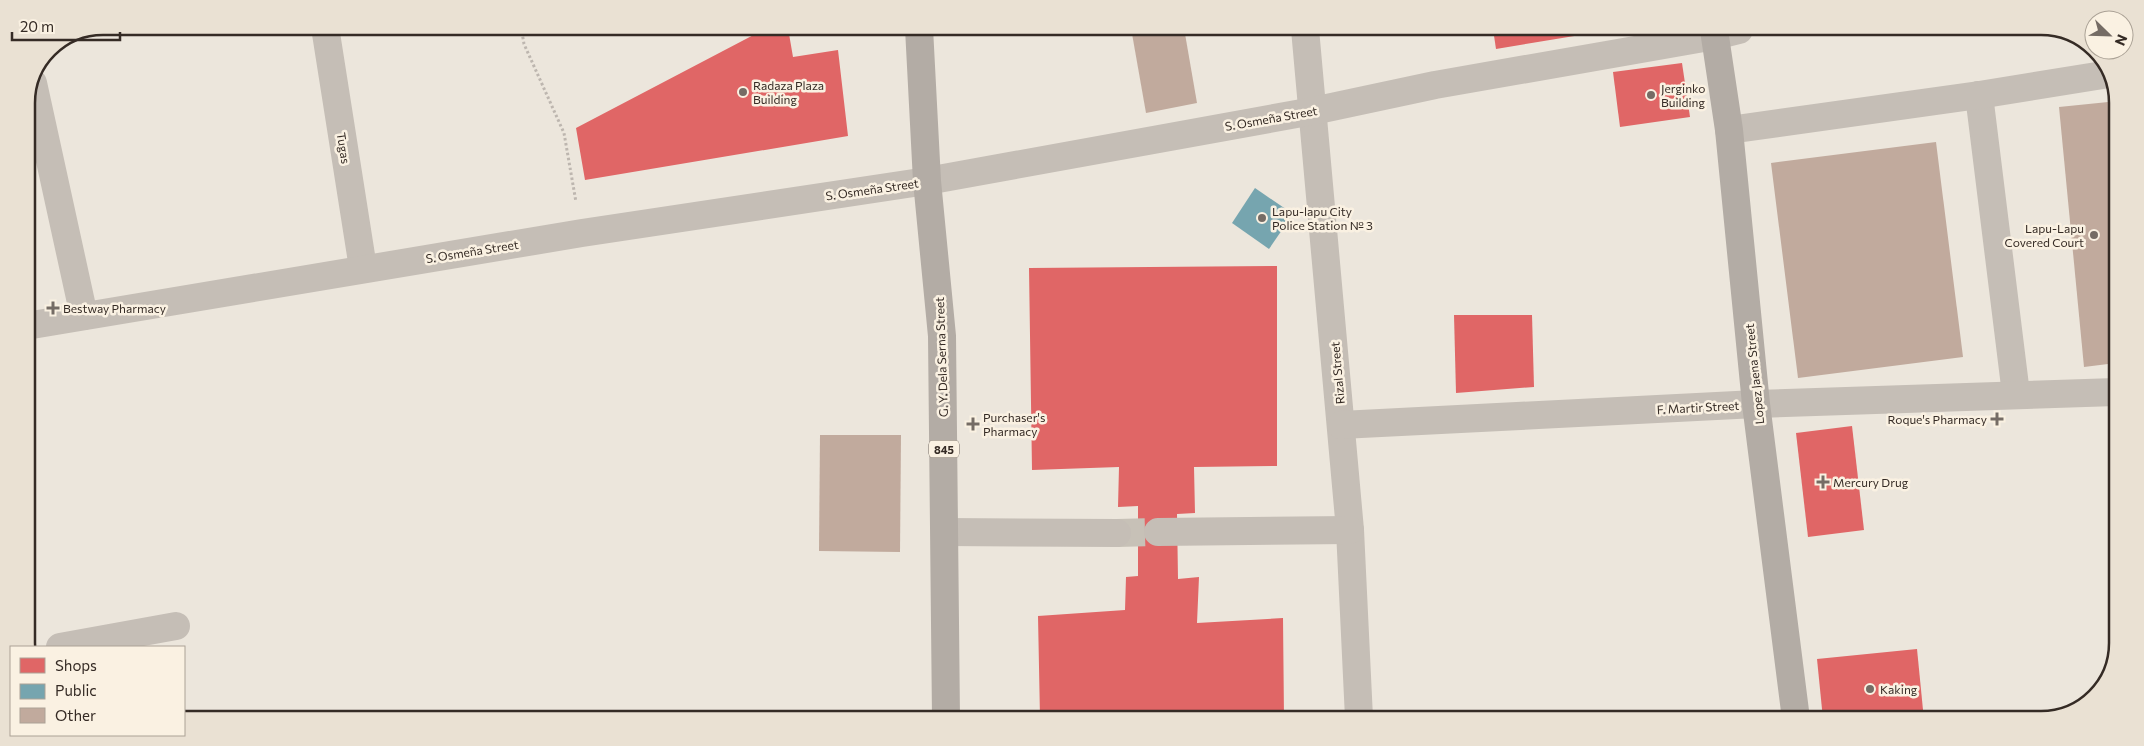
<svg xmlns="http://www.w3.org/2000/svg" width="2144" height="746" font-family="Commissioner,sans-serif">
	<rect width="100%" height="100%" fill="#ece6dc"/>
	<g fill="#e06666">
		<polygon points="767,28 788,28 793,57 838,50 848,136 585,180 576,128"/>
		<polygon points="1493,29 1611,29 1611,30 1496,49"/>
		<polygon points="1682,63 1690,117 1620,127 1613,72"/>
		<polygon points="1277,266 1277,466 1194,467 1195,513 1177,514 1178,579 1199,577 1197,623 1283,618 1284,718 1040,718 1038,616 1125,610 1126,577 1138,576 1138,506 1118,507 1119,467 1032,470 1029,268"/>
		<polygon points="1454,315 1532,315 1534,387 1456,393"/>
		<polygon points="1852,426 1864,530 1808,537 1796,433"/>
		<polygon points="1917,649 1924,720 1823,719 1817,659"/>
	</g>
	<polygon fill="#76a5af" points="1255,188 1293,214 1269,249 1232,223"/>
	<g fill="#c1aa9d">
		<polygon points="1131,28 1184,28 1197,103 1146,113"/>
		<polygon points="2118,101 2116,363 2084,367 2059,107"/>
		<polygon points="1936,142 1963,357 1798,378 1771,163"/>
		<polygon points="820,435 901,435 900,552 819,551"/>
	</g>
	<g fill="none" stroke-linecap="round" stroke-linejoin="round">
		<polyline stroke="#c7c1b7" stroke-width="28" stroke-dasharray="28 14" stroke-linecap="butt" points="1117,533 1158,532"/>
		<polyline stroke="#bdb6af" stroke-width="3" stroke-dasharray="2.5 2.5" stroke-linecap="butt" points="521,27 524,44 564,133 576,202"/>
		<g stroke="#c5beb6" stroke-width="28">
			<polyline points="325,27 363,268"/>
			<polyline points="1305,29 1350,530 1359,718"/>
			<polyline points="33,83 84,316"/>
			<polyline points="1979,95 2016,394"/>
			<polyline points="1729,130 1979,95 2109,74"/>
			<polyline points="26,326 582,233 927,181 1313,111 1435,85 1715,36 1739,30"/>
			<polyline points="1341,425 1756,404 2116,392"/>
			<polyline points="945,532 1117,533"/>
			<polyline points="1158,532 1350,530"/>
			<polyline points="60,647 176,626"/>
		</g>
		<g stroke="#b3aca5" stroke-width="28">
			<polyline points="919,28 927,181 942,336 946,718"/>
			<polyline points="1714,30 1729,130 1756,404 1796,719"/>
		</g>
	</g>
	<g fill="#756c65" stroke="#faf1e2" stroke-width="2">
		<circle cx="743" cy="92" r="5"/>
		<circle cx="1651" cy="95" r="5"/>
		<circle cx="1262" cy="218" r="5"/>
		<circle cx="2094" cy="235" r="5"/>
		<path d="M50.5 300.5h5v5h5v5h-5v5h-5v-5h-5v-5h5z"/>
		<path d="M1994.5 411.5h5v5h5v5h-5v5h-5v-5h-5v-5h5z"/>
		<path d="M970.5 416.5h5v5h5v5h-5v5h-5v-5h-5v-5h5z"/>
		<path d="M1820.5 474.5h5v5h5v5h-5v5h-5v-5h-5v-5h5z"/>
		<circle cx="1870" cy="689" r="5"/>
	</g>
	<g text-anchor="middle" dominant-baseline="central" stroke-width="5" stroke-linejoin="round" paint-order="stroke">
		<rect fill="#faf1e2" stroke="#70665e" stroke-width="1" x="929" y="440.5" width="30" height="17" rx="4"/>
		<g font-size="11" font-weight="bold" fill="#352b25">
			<text x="944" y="449">845</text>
		</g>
		<g font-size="12" fill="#352b25" stroke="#faf1e2" text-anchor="start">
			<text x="753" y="85">Radaza Plaza<tspan x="753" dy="14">Building</tspan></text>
			<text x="1661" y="88">Jerginko<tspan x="1661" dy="14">Building</tspan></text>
			<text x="1272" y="211">Lapu-lapu City<tspan x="1272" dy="14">Police Station № 3</tspan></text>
			<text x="2084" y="228" text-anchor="end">Lapu-Lapu<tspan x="2084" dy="14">Covered Court</tspan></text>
			<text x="63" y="308">Bestway Pharmacy</text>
			<text x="983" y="417">Purchaser's<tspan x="983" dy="14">Pharmacy</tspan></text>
			<text x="1987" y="419" text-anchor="end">Roque's Pharmacy</text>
			<text x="1833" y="482">Mercury Drug</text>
			<text x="1880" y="689">Kaking</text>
		</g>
		<g font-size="12" fill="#352b25" stroke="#faf1e2">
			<text transform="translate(1271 118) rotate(-10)">S. Osmeña Street</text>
			<text transform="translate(344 148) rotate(81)">Tugas</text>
			<text transform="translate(872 189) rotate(-8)">S. Osmeña Street</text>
			<text transform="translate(472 251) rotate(-9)">S. Osmeña Street</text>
			<text transform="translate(941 357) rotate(-92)">G. Y. Dela Serna Street</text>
			<text transform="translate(1337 373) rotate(-95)">Rizal Street</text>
			<text transform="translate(1754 374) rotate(-96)">Lopez Jaena Street</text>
			<text transform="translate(1698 407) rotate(-3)">F. Martir Street</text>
		</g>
	</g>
	<path d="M0 0H2144V746H0ZM103 35H2041A68 68 0 0 1 2109 103V643A68 68 0 0 1 2041 711H103A68 68 0 0 1 35 643V103A68 68 0 0 1 103 35Z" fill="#eae1d3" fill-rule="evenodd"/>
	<path fill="none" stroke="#352b25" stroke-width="2.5" d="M103 35H2041A68 68 0 0 1 2109 103V643A68 68 0 0 1 2041 711H103A68 68 0 0 1 35 643V103A68 68 0 0 1 103 35Z"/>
	<rect x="10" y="646" width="175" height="90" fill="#faf1e2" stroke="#aba296"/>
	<rect x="20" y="658" width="25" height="15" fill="#e06666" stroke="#aba296"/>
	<text x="55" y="671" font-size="15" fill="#352b25">Shops</text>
	<rect x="20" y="684" width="25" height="15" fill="#76a5af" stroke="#aba296"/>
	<text x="55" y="696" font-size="15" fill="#352b25">Public</text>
	<rect x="20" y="708" width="25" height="15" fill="#c1aa9d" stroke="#aba296"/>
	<text x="55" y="721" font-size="15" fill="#352b25">Other</text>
	<g transform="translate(2109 35) rotate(113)"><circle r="24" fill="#faf1e2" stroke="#aba296"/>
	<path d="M0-4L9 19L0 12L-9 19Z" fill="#756c65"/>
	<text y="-8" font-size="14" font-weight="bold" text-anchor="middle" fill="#352b25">N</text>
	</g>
	<path d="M12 32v8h108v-8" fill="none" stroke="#352b25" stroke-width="2.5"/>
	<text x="20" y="32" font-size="15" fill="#352b25" stroke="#faf1e2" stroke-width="4" paint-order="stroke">20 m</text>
</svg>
